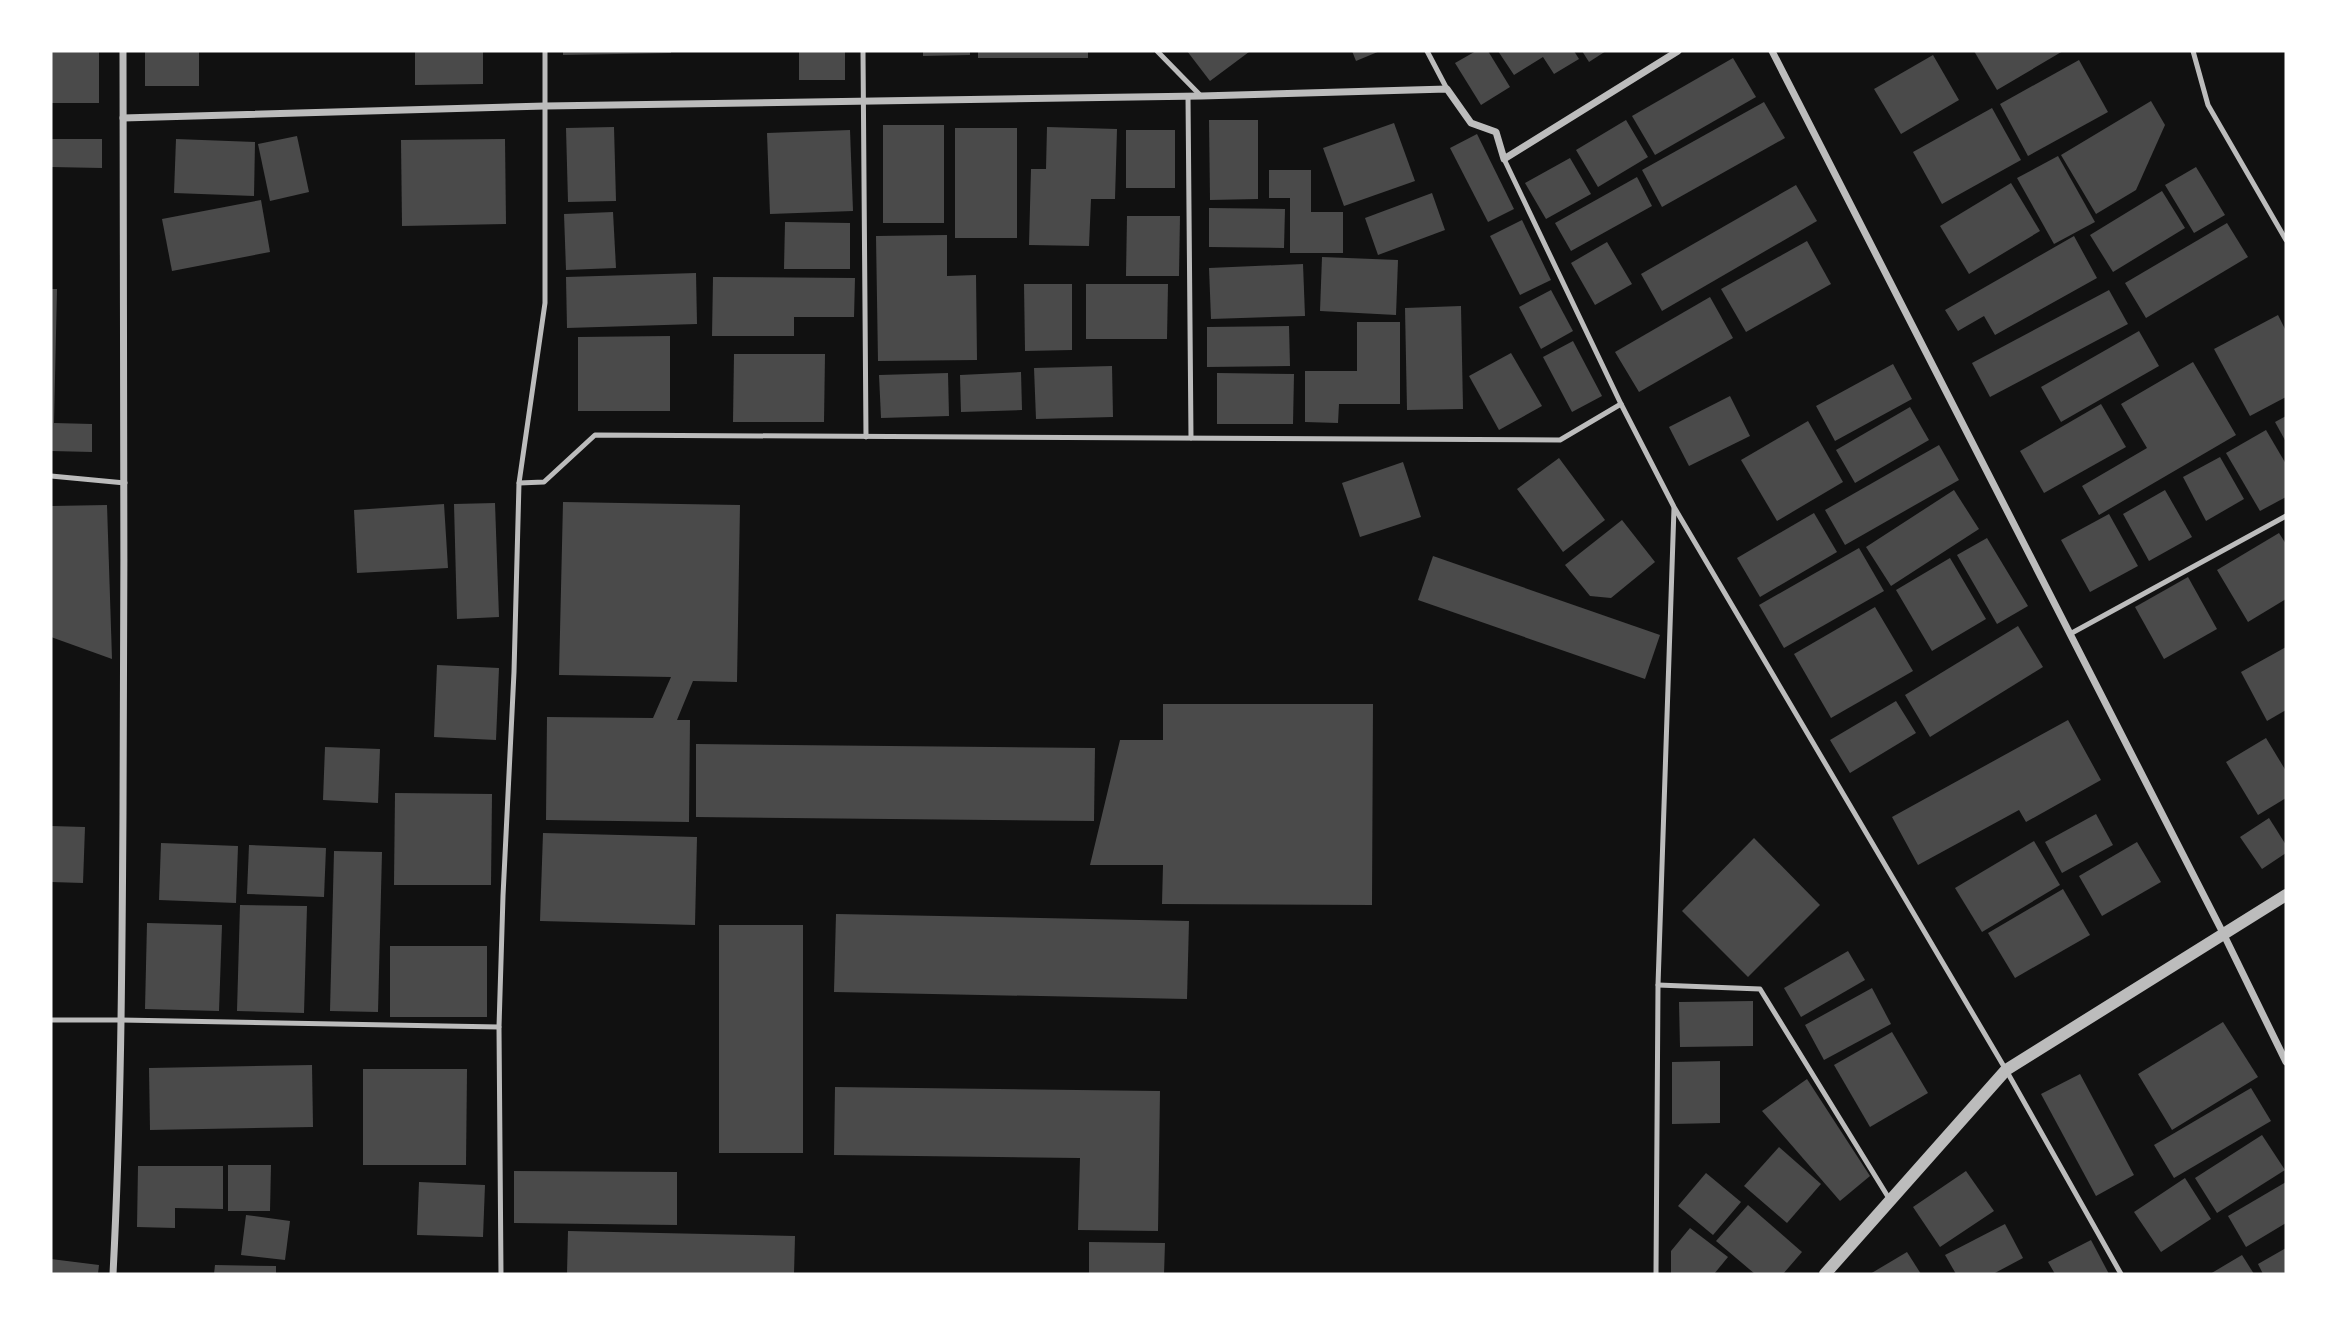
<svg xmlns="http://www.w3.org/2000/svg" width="2337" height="1325" font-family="'Noto Sans',sans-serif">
	<rect width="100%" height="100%" fill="#111"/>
	<g fill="#4a4a4a">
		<rect x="51" y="51" width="48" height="52"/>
		<rect x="145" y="51" width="54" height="35"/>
		<polygon points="415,51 483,51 483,84 415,85"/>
		<polygon points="563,51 671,51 671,53 563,55"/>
		<rect x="799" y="51" width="46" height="29"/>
		<polygon points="923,51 970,51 970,55 923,56"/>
		<rect x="978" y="51" width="110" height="7"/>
		<polygon points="1187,51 1248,51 1249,52 1210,81"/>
		<polygon points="1352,51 1380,51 1356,61"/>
		<polygon points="1476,51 1488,51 1510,87 1481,105 1455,63"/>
		<polygon points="1498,51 1574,51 1579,59 1554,74 1543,57 1514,75"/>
		<polygon points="1582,51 1606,51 1589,62"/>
		<polygon points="1974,51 2063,51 1997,90"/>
		<polygon points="1933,55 1959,100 1901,134 1874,89"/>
		<polygon points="1733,58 1756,97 1655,155 1632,116"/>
		<polygon points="2079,60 2108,112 2028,156 2000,104"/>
		<polygon points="2151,101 2165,125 2136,190 2096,214 2061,155"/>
		<polygon points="1764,102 1785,138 1662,207 1642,170"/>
		<polygon points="1992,108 2021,160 1942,204 1913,152"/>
		<polygon points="1209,120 1258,120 1258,199 1210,200"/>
		<polygon points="1626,120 1648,157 1598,187 1576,150"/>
		<polygon points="1394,123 1415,181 1344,206 1323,148"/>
		<rect x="883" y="125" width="61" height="98"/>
		<polygon points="614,127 616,201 568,202 566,128"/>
		<polygon points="1047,127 1117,129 1115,199 1091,199 1089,246 1029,245 1031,169 1046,169"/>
		<rect x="955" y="128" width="62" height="110"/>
		<polygon points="850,130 853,211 770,214 767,133"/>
		<rect x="1126" y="130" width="49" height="58"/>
		<polygon points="1477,134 1514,209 1488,222 1450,148"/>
		<polygon points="297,136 309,192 270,201 258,144"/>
		<polygon points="51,139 102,139 102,168 51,167"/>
		<polygon points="176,139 255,142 254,196 174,193"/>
		<polygon points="505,139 506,224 402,226 401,140"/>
		<polygon points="2058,156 2095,222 2054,244 2017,178"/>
		<polygon points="1570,158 1591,194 1546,219 1525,183"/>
		<polygon points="2196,167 2225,215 2194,233 2165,185"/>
		<polygon points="1269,170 1311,170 1311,212 1343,212 1343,253 1290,253 1290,198 1269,198"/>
		<polygon points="1637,177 1652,206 1571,251 1555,223"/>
		<polygon points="2011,183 2040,231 1969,274 1940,226"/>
		<polygon points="1796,185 1817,221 1662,311 1641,274"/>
		<polygon points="2162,191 2185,228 2113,272 2090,235"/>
		<polygon points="1432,193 1445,230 1378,255 1365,218"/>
		<polygon points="261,200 270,252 172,271 162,219"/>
		<polygon points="1209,208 1285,209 1284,248 1209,247"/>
		<polygon points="613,212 616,268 566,270 564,214"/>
		<polygon points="1127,216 1180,216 1179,276 1126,276"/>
		<polygon points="1522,220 1551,280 1520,295 1490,236"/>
		<polygon points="785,222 850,223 850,269 784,269"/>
		<polygon points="2227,223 2248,257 2146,318 2125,283"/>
		<polygon points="947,235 947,276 976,275 977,360 878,361 876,236"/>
		<polygon points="2074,236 2097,278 1995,335 1984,316 1958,331 1945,310"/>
		<polygon points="1807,241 1831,284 1746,332 1721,289"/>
		<polygon points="1607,242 1632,284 1595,305 1571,263"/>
		<polygon points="1322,257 1398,260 1396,315 1320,311"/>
		<polygon points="1303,264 1305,316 1211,319 1209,268"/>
		<polygon points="696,273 697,324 567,328 566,277"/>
		<polygon points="713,277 855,278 854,317 794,317 794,336 712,336"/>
		<polygon points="1024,284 1072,284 1072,350 1025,351"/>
		<polygon points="1086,284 1168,284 1167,339 1086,339"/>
		<polygon points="51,289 57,289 54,423 92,424 92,452 51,451"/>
		<polygon points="1551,290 1573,331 1541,349 1519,307"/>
		<polygon points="2109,290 2128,324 1990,397 1972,363"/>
		<polygon points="1710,297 1733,338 1639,392 1615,352"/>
		<polygon points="1461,306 1463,409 1407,410 1405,308"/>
		<polygon points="2278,315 2286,331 2286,397 2250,416 2214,349"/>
		<polygon points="1357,322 1400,322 1400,404 1339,404 1338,423 1305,422 1305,371 1357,371"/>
		<polygon points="1289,326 1290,366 1207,367 1207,327"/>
		<polygon points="2139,331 2159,366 2061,422 2041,387"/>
		<polygon points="670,336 670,411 578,411 578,337"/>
		<polygon points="1573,341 1602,396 1572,412 1543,357"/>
		<polygon points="1511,353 1542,406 1499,430 1469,376"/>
		<polygon points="734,354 825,354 824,422 733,422"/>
		<polygon points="2193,362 2236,435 2099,515 2082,486 2147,448 2121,404"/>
		<polygon points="1893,364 1912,399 1835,441 1816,406"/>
		<polygon points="1112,366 1113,417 1036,419 1034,368"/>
		<polygon points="1021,372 1022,410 961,412 960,375"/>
		<polygon points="948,373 949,416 881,418 879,375"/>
		<polygon points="1217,373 1294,374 1293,424 1217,424"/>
		<polygon points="1730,396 1750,436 1689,466 1669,427"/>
		<polygon points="2101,404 2126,447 2044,493 2020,451"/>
		<polygon points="1910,407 1929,440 1855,483 1836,450"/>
		<polygon points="2286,416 2286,442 2275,422"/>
		<polygon points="1808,421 1843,482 1777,521 1741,460"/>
		<polygon points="2266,430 2286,464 2286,497 2260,511 2226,453"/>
		<polygon points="1939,445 1959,480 1845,545 1825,510"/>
		<polygon points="2220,457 2244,499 2206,521 2183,477"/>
		<polygon points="1559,458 1605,520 1563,552 1517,489"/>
		<polygon points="1403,462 1421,517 1360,537 1342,483"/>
		<polygon points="1954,490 1979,529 1891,586 1866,547"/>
		<polygon points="2165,490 2192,537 2149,561 2123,514"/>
		<polygon points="563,502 740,505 737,682 693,681 677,720 690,720 689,822 546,820 547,717 653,718 671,677 559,675"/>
		<polygon points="495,503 499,617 457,619 454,504"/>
		<polygon points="444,504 448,568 357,573 354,510"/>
		<polygon points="107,505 112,659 51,637 51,506"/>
		<polygon points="1814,513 1837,552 1760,597 1737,558"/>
		<polygon points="2109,514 2138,566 2090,592 2061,540"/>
		<polygon points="1622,520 1655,562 1611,598 1590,596 1565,565"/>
		<polygon points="2279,533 2286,544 2286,599 2248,622 2217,570"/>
		<polygon points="1987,538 2028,606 1997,624 1957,555"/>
		<polygon points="1859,548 1884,591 1784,648 1759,605"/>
		<polygon points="1433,556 1660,635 1645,679 1418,600"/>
		<polygon points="1950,558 1986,619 1932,651 1896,590"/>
		<polygon points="2188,577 2217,629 2164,659 2135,607"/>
		<polygon points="1875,607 1913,671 1831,718 1794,654"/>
		<polygon points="2018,626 2043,667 1930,737 1905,695"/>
		<polygon points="2286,647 2286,710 2267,721 2241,672"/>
		<polygon points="437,665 499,668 496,740 434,737"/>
		<polygon points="1896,701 1916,733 1850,773 1830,740"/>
		<polygon points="1163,704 1373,704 1372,905 1162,904 1163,865 1090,865 1120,740 1163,740"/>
		<polygon points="2068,720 2101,780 2026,822 2019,810 1918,865 1892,817"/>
		<polygon points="2266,738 2286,771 2286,798 2258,815 2226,762"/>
		<polygon points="696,744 1095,748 1094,821 696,817"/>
		<polygon points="325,747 380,749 378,803 323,800"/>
		<polygon points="395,793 492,794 491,885 394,885"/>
		<polygon points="2096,814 2113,845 2062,873 2045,842"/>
		<polygon points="2269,818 2286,845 2286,853 2262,869 2240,837"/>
		<polygon points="51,826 85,827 83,883 51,882"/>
		<polygon points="543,833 697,837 695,925 540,921"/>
		<polygon points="1754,838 1820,905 1748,977 1682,911"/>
		<polygon points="2034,841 2060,885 1982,932 1955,888"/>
		<polygon points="2137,842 2161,882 2102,916 2079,876"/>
		<polygon points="161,843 238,846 236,903 159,900"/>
		<polygon points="249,845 326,848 324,897 247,894"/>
		<polygon points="334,851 382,852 378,1012 330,1011"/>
		<polygon points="2063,889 2090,935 2015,978 1988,933"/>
		<polygon points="240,905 307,906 304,1013 237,1011"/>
		<polygon points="836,914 1189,921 1187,999 834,992"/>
		<polygon points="147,923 222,925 219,1011 145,1009"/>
		<rect x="719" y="925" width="84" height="228"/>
		<rect x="390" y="946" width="97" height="71"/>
		<polygon points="1848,951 1865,980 1801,1017 1784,988"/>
		<polygon points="1872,988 1891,1024 1824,1060 1805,1025"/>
		<polygon points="1753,1001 1753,1046 1680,1047 1679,1002"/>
		<polygon points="2223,1022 2258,1077 2172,1130 2138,1074"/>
		<polygon points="1892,1032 1928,1093 1870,1127 1834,1065"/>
		<polygon points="1720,1061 1720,1123 1672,1124 1672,1062"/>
		<polygon points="312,1065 313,1127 150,1130 149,1068"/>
		<polygon points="363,1069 467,1069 466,1165 363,1165"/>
		<polygon points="2080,1074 2134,1175 2096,1196 2041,1094"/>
		<polygon points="1807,1079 1870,1176 1840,1201 1762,1111"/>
		<polygon points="835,1087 1160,1091 1158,1231 1078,1230 1080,1158 834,1155"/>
		<polygon points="2251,1088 2271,1121 2174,1178 2154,1145"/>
		<polygon points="2262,1135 2285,1170 2217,1213 2195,1178"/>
		<polygon points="1779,1147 1821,1184 1787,1223 1744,1186"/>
		<polygon points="228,1165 271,1165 270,1211 228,1211"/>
		<polygon points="138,1166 223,1166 223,1209 175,1208 175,1228 137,1227"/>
		<polygon points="514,1171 677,1172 677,1225 514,1223"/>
		<polygon points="1966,1171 1994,1211 1940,1247 1913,1207"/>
		<polygon points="1706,1173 1741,1202 1713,1235 1678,1206"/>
		<polygon points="2185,1178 2211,1219 2161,1252 2134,1212"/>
		<polygon points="419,1182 485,1185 483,1237 417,1235"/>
		<polygon points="2286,1182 2286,1223 2246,1247 2228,1216"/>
		<polygon points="1748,1205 1802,1252 1783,1274 1755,1274 1716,1241"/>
		<polygon points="246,1215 290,1221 285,1260 241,1255"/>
		<polygon points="2005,1224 2023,1258 1993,1274 1956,1274 1945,1255"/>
		<polygon points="1690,1228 1728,1257 1714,1274 1671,1274 1671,1251"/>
		<polygon points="568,1231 795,1236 794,1274 567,1274"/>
		<polygon points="2091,1240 2109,1274 2055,1274 2048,1262"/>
		<polygon points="1089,1242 1165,1243 1164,1274 1089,1274"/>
		<polygon points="2286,1248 2286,1274 2263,1274 2258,1264"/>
		<polygon points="1907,1252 1921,1274 1870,1274"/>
		<polygon points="2242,1255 2254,1274 2210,1274"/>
		<polygon points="51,1259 99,1265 98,1274 51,1274"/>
		<polygon points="215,1265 276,1266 276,1274 214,1274"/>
	</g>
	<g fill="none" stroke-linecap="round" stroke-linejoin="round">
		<g stroke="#bcbcbc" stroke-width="5">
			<polyline points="863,51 866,437"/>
			<polyline points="1157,51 1201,96"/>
			<polyline points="1427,51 1447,89"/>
			<polyline points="2193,51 2208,105 2286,240"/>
			<polyline points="1188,96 1191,438"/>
			<polyline points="1504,159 1621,404 1674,507 2006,1070 2121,1274"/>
			<polyline points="51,476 125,483"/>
			<polyline points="519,483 544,482 595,435 1560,440 1621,404"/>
			<polyline points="2070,634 2286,516"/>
			<polyline points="1658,985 1760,989 1890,1200"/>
			<polyline points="51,1020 121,1020 499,1027"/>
			<polyline points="501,1274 499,1027 503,896 514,672 519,483 545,303 545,51"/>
			<polyline points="1656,1274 1658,985 1674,508"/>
		</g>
		<g stroke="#bcbcbc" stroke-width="7">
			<polyline points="1772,51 2223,933 2286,1062"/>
			<polyline points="123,118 545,106 1201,96 1447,89 1471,123 1496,132 1504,159 1678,51"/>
			<path d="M113,1274c8,-153 9,-307 10,-461 2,-254 0,-508 0,-762"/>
		</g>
		<polyline stroke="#bcbcbc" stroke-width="12" points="1825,1274 2006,1070 2286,895"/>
	</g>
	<rect width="2337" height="1325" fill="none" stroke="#ffffff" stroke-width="105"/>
</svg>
